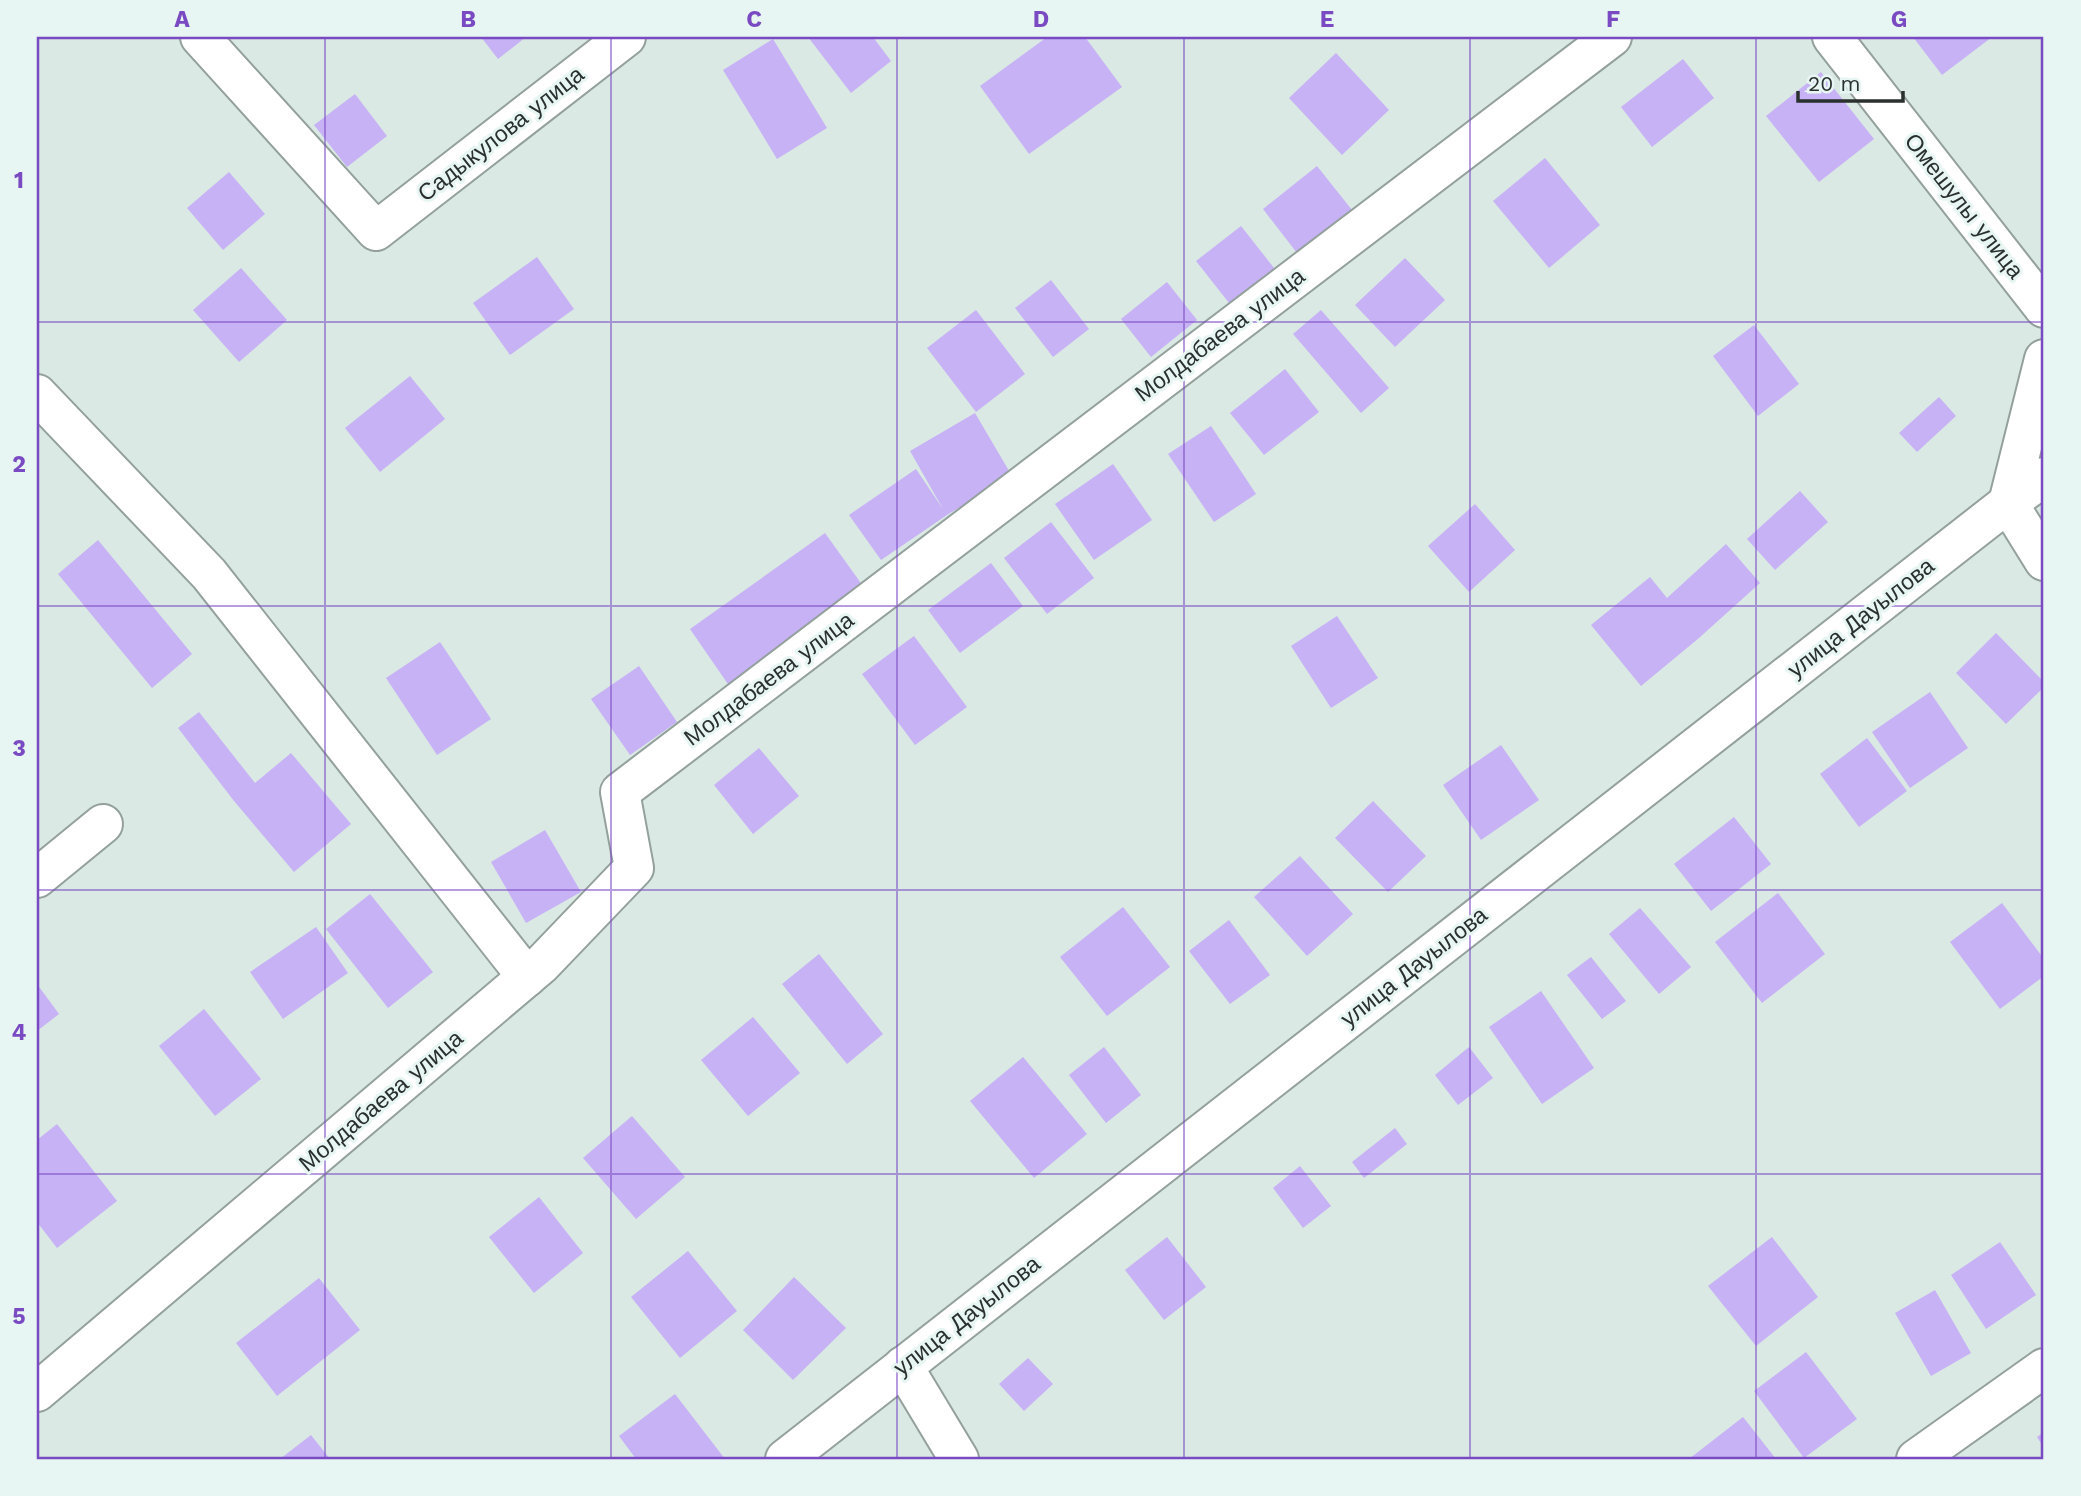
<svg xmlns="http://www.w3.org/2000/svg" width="2081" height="1496" font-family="'Work Sans',sans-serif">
	<rect width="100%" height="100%" fill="#dae9e4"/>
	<g fill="#c7b2f5">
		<polygon points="481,37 526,37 498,59"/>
		<polygon points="808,37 873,37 891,61 851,93"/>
		<polygon points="1047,37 1085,37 1122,87 1029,154 980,86"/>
		<polygon points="1913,37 1992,37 1942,75"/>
		<polygon points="773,39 827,128 777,159 723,70"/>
		<polygon points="1336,53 1389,110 1342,155 1289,98"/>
		<polygon points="1683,59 1714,98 1652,147 1621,107"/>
		<polygon points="1821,72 1874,139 1819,182 1766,116"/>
		<polygon points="355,94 387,136 347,167 314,125"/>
		<polygon points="1545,158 1600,225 1549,268 1493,201"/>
		<polygon points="1317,166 1352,210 1297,253 1263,209"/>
		<polygon points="229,172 265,214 223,250 187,208"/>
		<polygon points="1241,226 1278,273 1233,308 1196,261"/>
		<polygon points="537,257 574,309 510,355 473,303"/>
		<polygon points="1405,258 1445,300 1395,347 1355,305"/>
		<polygon points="241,268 287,320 239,362 193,310"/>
		<polygon points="1051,280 1089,329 1053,357 1015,308"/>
		<polygon points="1167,282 1197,320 1151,357 1121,319"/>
		<polygon points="976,310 1025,374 976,412 927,348"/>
		<polygon points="1321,310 1389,388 1361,413 1293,334"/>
		<polygon points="1754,325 1799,384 1758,416 1713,356"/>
		<polygon points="1285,369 1319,412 1264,455 1230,413"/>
		<polygon points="410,376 445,419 380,472 345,428"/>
		<polygon points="1939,397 1956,416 1917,452 1899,433"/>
		<polygon points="975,413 1012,476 947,515 881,560 849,515 916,469 943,509 910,451"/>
		<polygon points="1211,426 1256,494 1214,522 1168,454"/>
		<polygon points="1113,464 1152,520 1094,560 1055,504"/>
		<polygon points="1800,491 1828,522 1775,570 1747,539"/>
		<polygon points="1475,504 1515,550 1469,592 1428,546"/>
		<polygon points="1051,522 1094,578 1047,614 1004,558"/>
		<polygon points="825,533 868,593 732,690 690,629"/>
		<polygon points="98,540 192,654 152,688 58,574"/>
		<polygon points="1726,544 1760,583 1699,638 1641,686 1591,625 1650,577 1667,598"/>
		<polygon points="991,563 1023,606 960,653 928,610"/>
		<polygon points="1337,616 1378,678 1331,708 1291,646"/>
		<polygon points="1996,633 2044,682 2044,687 2006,724 1956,673"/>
		<polygon points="914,636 967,707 915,745 862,674"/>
		<polygon points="440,642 491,719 437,755 386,678"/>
		<polygon points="639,666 677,722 630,755 591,699"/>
		<polygon points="1930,692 1968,748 1910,788 1872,732"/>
		<polygon points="199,712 255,783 291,753 351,824 294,872 234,801 178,728"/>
		<polygon points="1867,738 1907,791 1859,827 1820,774"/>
		<polygon points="1501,745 1539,800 1481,840 1443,785"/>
		<polygon points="759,748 799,796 753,834 714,785"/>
		<polygon points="1373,801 1426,856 1388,892 1335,838"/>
		<polygon points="1734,817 1771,864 1711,911 1674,864"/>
		<polygon points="545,830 581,892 526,923 491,862"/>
		<polygon points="1300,856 1353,914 1307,956 1254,897"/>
		<polygon points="1778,893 1825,954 1762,1003 1715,942"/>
		<polygon points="370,894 433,972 388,1008 326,929"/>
		<polygon points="2002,903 2044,959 2044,976 2000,1009 1950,942"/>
		<polygon points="1123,907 1170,967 1107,1016 1060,957"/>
		<polygon points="1640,908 1691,967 1659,994 1609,934"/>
		<polygon points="1229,920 1270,975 1230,1004 1189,951"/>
		<polygon points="316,927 348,973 283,1019 250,972"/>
		<polygon points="819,954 883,1034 847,1064 782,984"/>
		<polygon points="1591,957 1626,1001 1602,1019 1567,975"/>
		<polygon points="37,984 59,1014 37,1031"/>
		<polygon points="1541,991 1594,1068 1542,1104 1489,1027"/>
		<polygon points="204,1009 261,1079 215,1116 159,1046"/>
		<polygon points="753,1017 800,1073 748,1116 701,1060"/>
		<polygon points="1104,1047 1141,1095 1106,1123 1069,1075"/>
		<polygon points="1469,1047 1493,1078 1458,1105 1435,1075"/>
		<polygon points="1023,1057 1087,1134 1034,1178 970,1101"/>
		<polygon points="632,1116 685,1177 636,1219 583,1158"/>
		<polygon points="57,1124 117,1201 57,1248 37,1222 37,1140"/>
		<polygon points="1395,1128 1407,1144 1364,1178 1352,1162"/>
		<polygon points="1300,1166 1331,1206 1303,1228 1273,1188"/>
		<polygon points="539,1197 583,1253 534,1293 489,1237"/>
		<polygon points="1167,1237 1206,1287 1164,1320 1125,1270"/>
		<polygon points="1772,1237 1818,1297 1756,1346 1708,1286"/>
		<polygon points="2000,1242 2036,1295 1986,1329 1951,1275"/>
		<polygon points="688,1251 737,1311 680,1358 631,1297"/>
		<polygon points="794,1277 846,1328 793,1380 743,1330"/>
		<polygon points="319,1278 360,1330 277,1396 236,1343"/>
		<polygon points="1935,1290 1971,1353 1931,1376 1895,1313"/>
		<polygon points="1806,1352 1857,1419 1804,1458 1754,1391"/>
		<polygon points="1028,1358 1053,1384 1024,1411 999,1384"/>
		<polygon points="675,1394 725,1459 636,1459 619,1436"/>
		<polygon points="1743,1417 1776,1459 1689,1459"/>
		<polygon points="2044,1432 2044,1448 2037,1437"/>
		<polygon points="311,1435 330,1459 280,1459"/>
	</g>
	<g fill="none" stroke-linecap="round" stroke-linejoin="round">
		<defs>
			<g id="minor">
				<polyline points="200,37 376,231 626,37"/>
				<polyline points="1832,37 2044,308"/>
				<polyline points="2044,359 2008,503 2044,561"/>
				<polyline points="37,394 209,574 527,977"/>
				<polyline points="37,878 103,824"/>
				<polyline points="903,1366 959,1459"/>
				<polyline points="37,1392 541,965 634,868 620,792 1612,37"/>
				<polyline points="785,1459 2008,503 2044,477"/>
				<polyline points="1916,1459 2044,1368"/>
			</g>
		</defs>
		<use href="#minor" stroke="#93a09c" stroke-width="42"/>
		<use href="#minor" stroke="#fff" stroke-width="38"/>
	</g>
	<path fill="none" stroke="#7a4ac2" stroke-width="2" stroke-opacity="0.55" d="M325,37v1422M611,37v1422M897,37v1422M1184,37v1422M1470,37v1422M1756,37v1422M37,322h2007M37,606h2007M37,890h2007M37,1174h2007"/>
	<g text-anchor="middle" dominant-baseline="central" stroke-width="6" stroke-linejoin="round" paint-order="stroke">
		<g font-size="23" fill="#2a302e" stroke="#e7f6f2">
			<text transform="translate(501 134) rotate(-38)">Садыкулова улица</text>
			<text transform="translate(1964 206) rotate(52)">Омешулы улица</text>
			<text transform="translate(1220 335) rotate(-37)">Молдабаева улица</text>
			<text transform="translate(1861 618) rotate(-38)">улица Дауылова</text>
			<text transform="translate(769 679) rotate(-37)">Молдабаева улица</text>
			<text transform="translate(1414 967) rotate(-38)">улица Дауылова</text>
			<text transform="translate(381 1101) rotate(-40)">Молдабаева улица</text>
			<text transform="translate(967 1316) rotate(-38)">улица Дауылова</text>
		</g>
	</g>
	<rect width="2081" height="1496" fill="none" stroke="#e7f6f2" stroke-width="77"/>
	<path d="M1798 91v10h105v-10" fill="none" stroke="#2a302e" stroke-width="3.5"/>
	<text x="1808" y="91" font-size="21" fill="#2a302e" stroke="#e7f6f2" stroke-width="5" paint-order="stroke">20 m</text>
	<rect x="38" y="38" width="2004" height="1420" fill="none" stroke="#7a4ac2" stroke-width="2.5"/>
	<g font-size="23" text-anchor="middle" font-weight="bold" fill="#7a4ac2">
		<text x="182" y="27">A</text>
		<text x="468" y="27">B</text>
		<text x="754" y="27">C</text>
		<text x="1041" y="27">D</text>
		<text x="1327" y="27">E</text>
		<text x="1613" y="27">F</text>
		<text x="1899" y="27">G</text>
		<text x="19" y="188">1</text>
		<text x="19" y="472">2</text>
		<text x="19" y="756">3</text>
		<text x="19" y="1040">4</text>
		<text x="19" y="1324">5</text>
	</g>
</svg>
